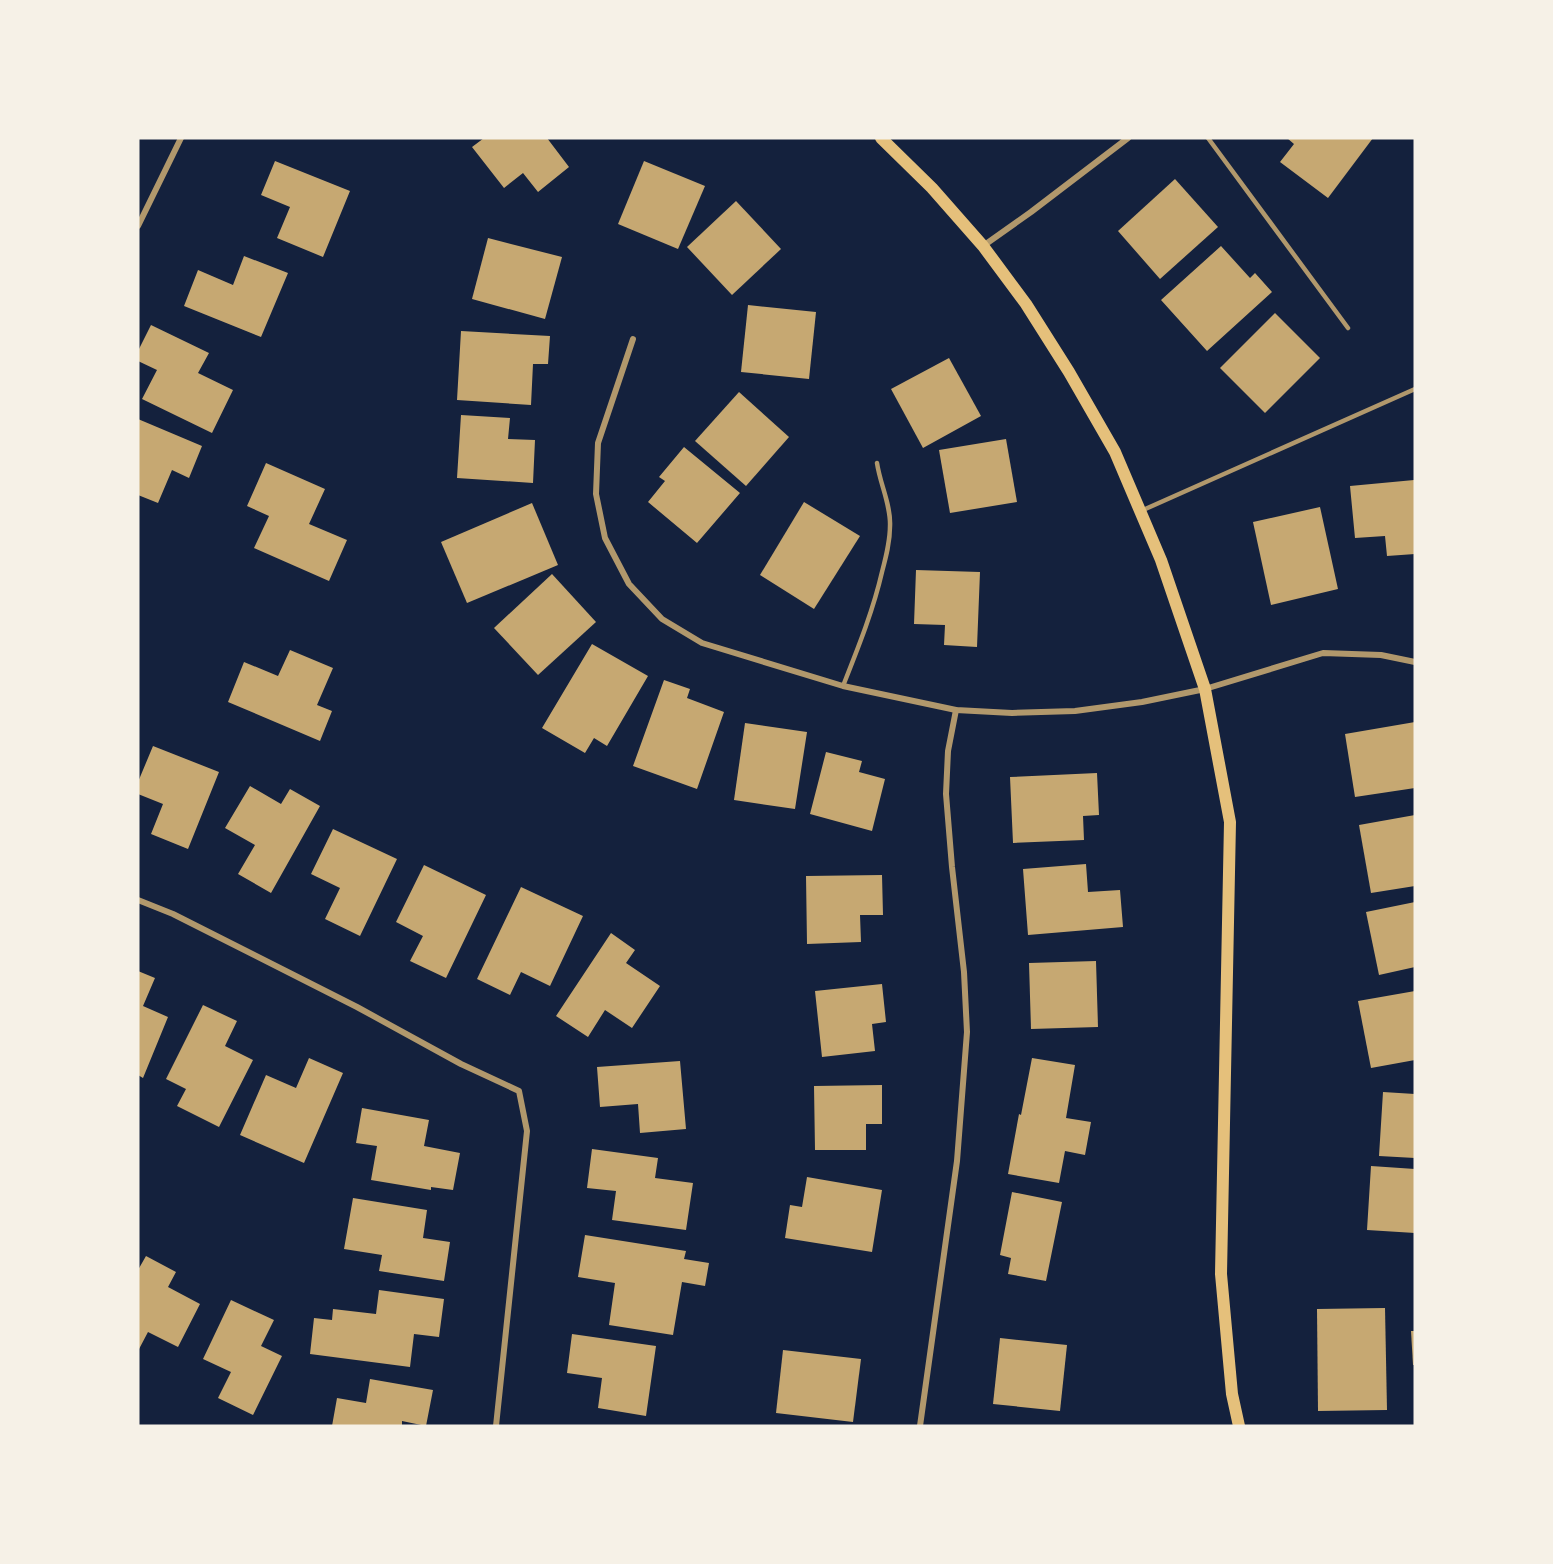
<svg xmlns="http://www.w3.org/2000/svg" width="1553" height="1564" font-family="'Noto Sans',sans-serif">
	<rect width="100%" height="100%" fill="#14213d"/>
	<g fill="#c6a872">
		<polygon points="484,138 547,138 569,167 538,192 523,173 504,188 472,147"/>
		<polygon points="1287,138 1373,138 1328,198 1280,162 1294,144"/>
		<polygon points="275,161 350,191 323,257 277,238 290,207 261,195"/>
		<polygon points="644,161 705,186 678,249 618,224"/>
		<polygon points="1175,179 1218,227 1160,279 1118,231"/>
		<polygon points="736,201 781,249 732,295 687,247"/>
		<polygon points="488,238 562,257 545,319 472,299"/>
		<polygon points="1221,246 1250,278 1255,273 1272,292 1207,351 1161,300"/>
		<polygon points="244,256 288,273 261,337 184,306 198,270 233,285"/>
		<polygon points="748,305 816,312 809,379 741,372"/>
		<polygon points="1275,313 1320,358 1265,413 1220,368"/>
		<polygon points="151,325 209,353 198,373 233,390 212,433 142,399 157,370 138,361 138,351"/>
		<polygon points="461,331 550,336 548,364 533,364 531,405 457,400"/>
		<polygon points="949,358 981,416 923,448 891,389"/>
		<polygon points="739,392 789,437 746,486 695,441"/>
		<polygon points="461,415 510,418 508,439 535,440 533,483 457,478"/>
		<polygon points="138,419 202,446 189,478 172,470 158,503 138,495"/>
		<polygon points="1006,439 1017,502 950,513 939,450"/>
		<polygon points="684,447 740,493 697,543 648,502 665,481 659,477"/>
		<polygon points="266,463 325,489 309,524 347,540 329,581 254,548 269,516 247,506"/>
		<polygon points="1414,480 1415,554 1387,556 1385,536 1355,538 1350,486"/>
		<polygon points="804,502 860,536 814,609 760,575"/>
		<polygon points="532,503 558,565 467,603 441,542"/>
		<polygon points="1320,507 1338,589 1271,605 1253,522"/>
		<polygon points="916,570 980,572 977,647 944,645 945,625 914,624"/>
		<polygon points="552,574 596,622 538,675 494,628"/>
		<polygon points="592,644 648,676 607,746 594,738 585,753 542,728"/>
		<polygon points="290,650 333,668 317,705 332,711 320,741 228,702 244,662 278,676"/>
		<polygon points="664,680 690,689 687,698 724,712 697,789 633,766"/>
		<polygon points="1415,722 1415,788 1355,797 1345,734"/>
		<polygon points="745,723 807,732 795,809 734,800"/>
		<polygon points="153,746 219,772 188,849 151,834 163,804 138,794 138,782"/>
		<polygon points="826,752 862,761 859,772 885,779 872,831 810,814"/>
		<polygon points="1097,773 1099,815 1083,816 1084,840 1013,843 1010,777"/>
		<polygon points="250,786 281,804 290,789 320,806 271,893 238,874 255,845 225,828"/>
		<polygon points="1415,815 1415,886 1371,893 1359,825"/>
		<polygon points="333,829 397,859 360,936 325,919 340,888 311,874"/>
		<polygon points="1086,864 1088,892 1120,890 1123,927 1028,935 1023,869"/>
		<polygon points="424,865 486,895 446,978 410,961 423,936 396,922"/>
		<polygon points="882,875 883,915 860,915 861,942 807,944 806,876"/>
		<polygon points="521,887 583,916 550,986 521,972 510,995 477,979"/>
		<polygon points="1415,902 1415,967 1379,975 1366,912"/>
		<polygon points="611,933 635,950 626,963 660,986 632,1028 605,1010 588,1037 556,1016"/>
		<polygon points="1096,961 1098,1027 1031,1029 1029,963"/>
		<polygon points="138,971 155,978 143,1006 168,1017 143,1078 138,1075"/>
		<polygon points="882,984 886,1022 872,1024 875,1051 822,1057 815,991"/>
		<polygon points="1415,991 1415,1060 1371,1068 1358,1001"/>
		<polygon points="203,1005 237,1021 225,1046 253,1060 219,1127 177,1106 186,1089 166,1079"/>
		<polygon points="309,1058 343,1073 304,1163 240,1135 266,1075 296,1088"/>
		<polygon points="1032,1058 1075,1065 1066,1118 1091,1122 1085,1155 1065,1151 1059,1183 1008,1174 1019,1114 1021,1115"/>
		<polygon points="680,1061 686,1129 640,1133 638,1104 600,1107 597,1067"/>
		<polygon points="882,1085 882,1124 866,1124 866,1150 815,1150 814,1086"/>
		<polygon points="1383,1092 1415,1094 1415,1158 1379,1156"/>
		<polygon points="362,1108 429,1120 424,1146 460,1153 453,1190 431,1187 431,1190 371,1180 377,1146 356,1143"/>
		<polygon points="592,1149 658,1158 655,1178 693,1183 686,1230 612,1220 616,1191 587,1188"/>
		<polygon points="1371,1166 1415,1169 1415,1233 1367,1230"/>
		<polygon points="807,1177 882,1190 872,1252 785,1238 790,1205 802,1207"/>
		<polygon points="1012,1192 1062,1202 1046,1281 1008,1274 1011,1258 1000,1255"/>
		<polygon points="353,1198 427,1210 423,1238 450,1242 444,1281 379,1271 382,1255 344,1249"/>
		<polygon points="585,1235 686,1251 684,1259 709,1263 705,1286 682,1282 673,1335 609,1325 615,1283 578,1277"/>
		<polygon points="146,1256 176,1272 168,1287 200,1304 178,1347 148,1332 138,1351 138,1270"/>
		<polygon points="379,1290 444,1299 439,1337 414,1334 410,1367 310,1354 314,1318 332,1320 333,1309 376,1314"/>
		<polygon points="231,1300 274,1320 261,1346 282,1356 253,1415 218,1398 231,1372 203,1359"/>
		<polygon points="1385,1308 1387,1410 1318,1411 1317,1309"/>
		<polygon points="1411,1331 1415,1331 1415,1365 1413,1365"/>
		<polygon points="572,1334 656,1346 646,1416 598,1408 602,1378 567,1373"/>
		<polygon points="1000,1338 1067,1345 1060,1411 993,1404"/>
		<polygon points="783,1350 861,1359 853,1422 776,1413"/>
		<polygon points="370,1379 433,1390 426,1426 402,1421 402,1426 332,1426 337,1398 366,1403"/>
	</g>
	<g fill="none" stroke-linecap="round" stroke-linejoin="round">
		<g stroke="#b1986c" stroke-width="4.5">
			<polyline points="1208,138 1348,328"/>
			<polyline points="1143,510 1415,389"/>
			<path d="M843,686c15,-38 30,-75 39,-114 4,-15 8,-30 8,-46 1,-21 -10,-42 -13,-63"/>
		</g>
		<g stroke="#b1986c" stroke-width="6">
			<polyline points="138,226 181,138"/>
			<polyline points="983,246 1031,212 1128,138"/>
			<polyline points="633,339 598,443 596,494 605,538 629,584 662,619 702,643 843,686 956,710 1012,713 1075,711 1142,702 1205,689 1323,653 1381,655 1415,662"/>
			<polyline points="138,900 173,914 357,1007 461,1064 519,1091 527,1131 496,1426"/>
			<polyline points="920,1426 957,1161 967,1032 964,972 952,867 946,794 948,751 956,710"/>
		</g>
		<polyline stroke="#e5c07b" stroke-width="12" points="881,138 932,188 983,246 1026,304 1069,372 1115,452 1161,560 1205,689 1230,822 1221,1274 1232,1394 1239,1426"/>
	</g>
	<rect width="1553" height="1564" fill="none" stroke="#f6f1e7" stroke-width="279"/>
</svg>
